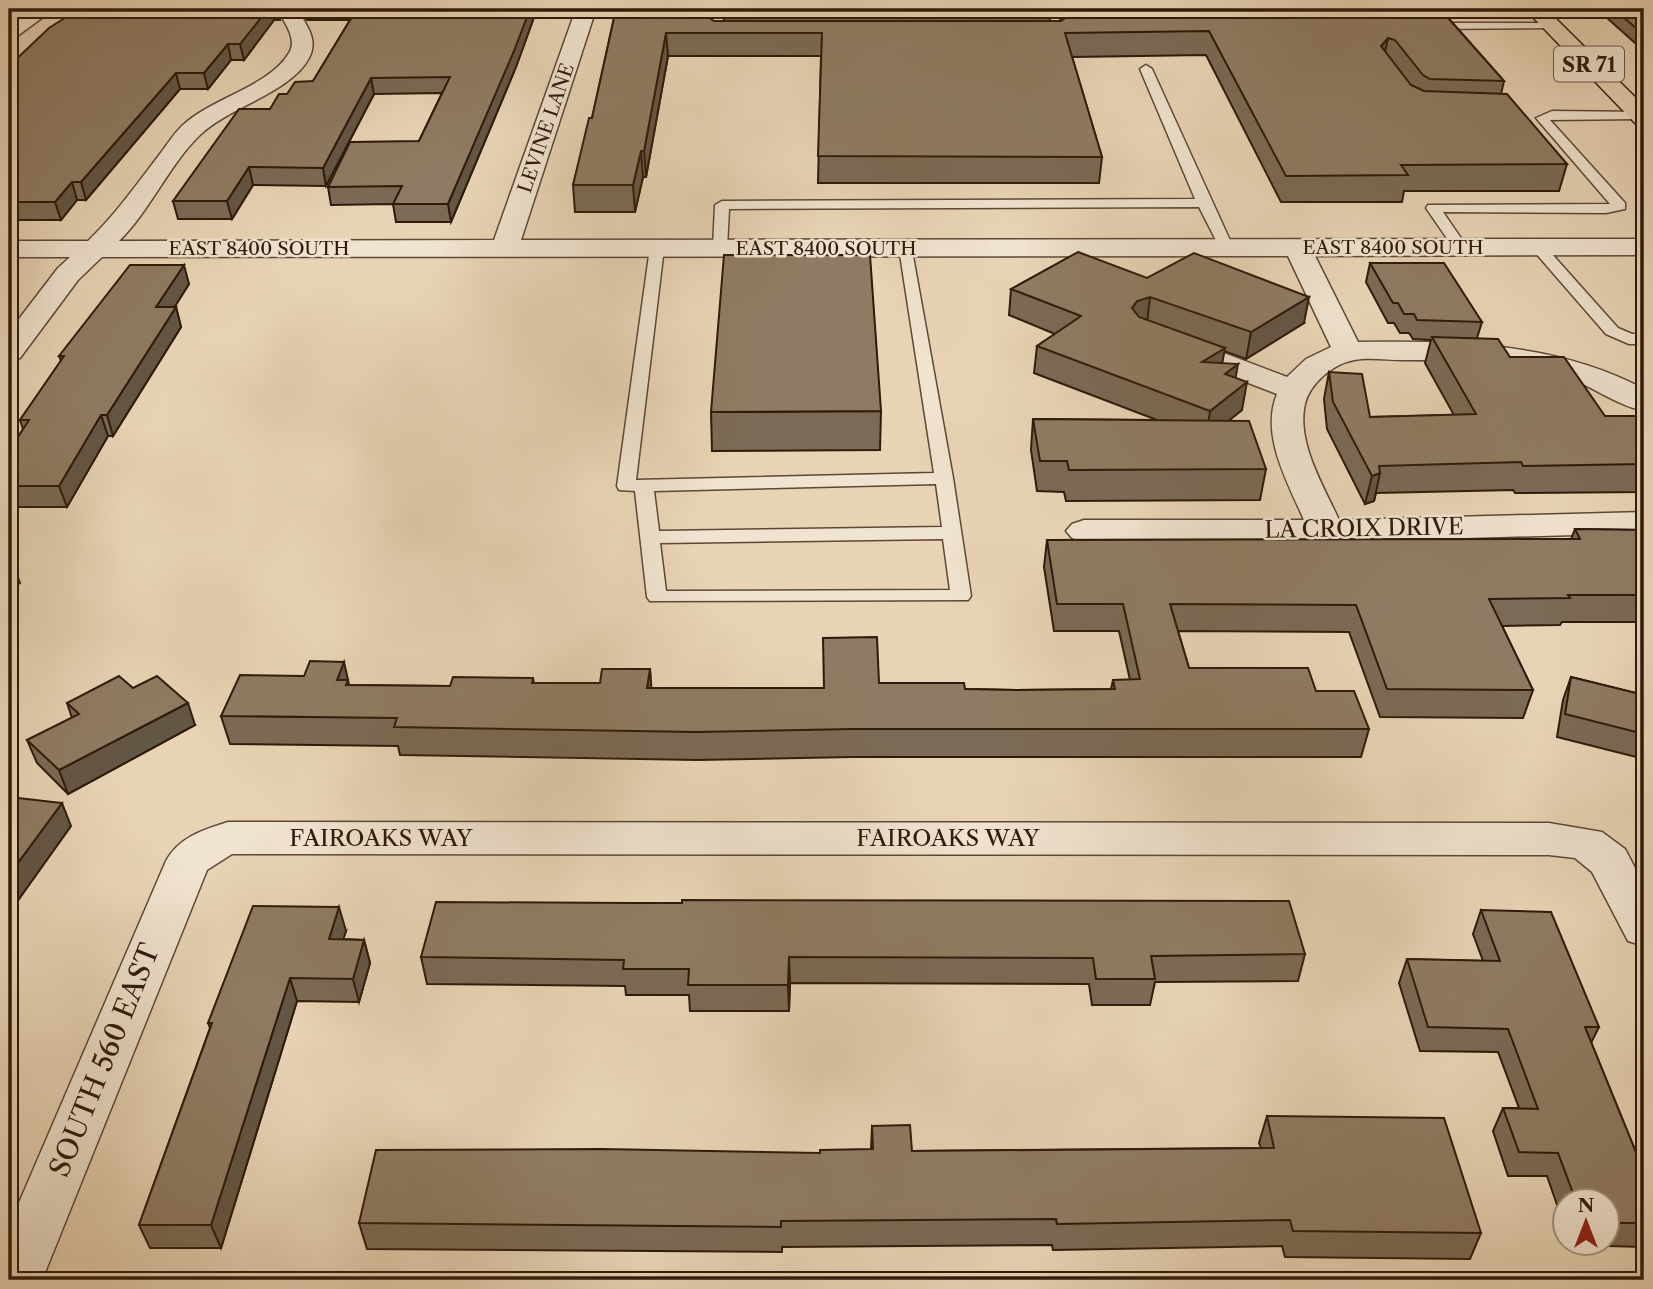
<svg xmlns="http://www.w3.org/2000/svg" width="1653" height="1289" font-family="'Libre Caslon Text',serif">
	<rect width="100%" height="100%" fill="#e8d4b5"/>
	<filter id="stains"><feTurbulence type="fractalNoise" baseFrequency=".00286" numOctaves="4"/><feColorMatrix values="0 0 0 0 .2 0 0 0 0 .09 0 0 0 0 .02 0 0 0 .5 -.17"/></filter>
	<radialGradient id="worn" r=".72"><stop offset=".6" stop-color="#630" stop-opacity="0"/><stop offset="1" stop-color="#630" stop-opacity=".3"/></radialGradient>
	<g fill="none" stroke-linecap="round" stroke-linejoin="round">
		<defs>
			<g id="service">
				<polygon points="714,9 726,9 721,36 727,37 727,41 715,42 709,39"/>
				<polygon points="1044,9 1056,9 1065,39 1063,41 1050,42 1044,39 1052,36"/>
				<polygon points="1552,23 1556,24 1556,28 1428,29 1422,26 1428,23"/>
				<polygon points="1146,65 1152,69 1233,247 1231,250 1221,250 1199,207 729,209 727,248 720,252 713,248 715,205 722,201 1195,199 1140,69"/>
				<polygon points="1552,111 1644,112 1644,118 1640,119 1550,120 1625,203 1625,209 1606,213 1443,212 1467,247 1460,251 1455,250 1426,208 1428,205 1610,204 1536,118"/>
				<polygon points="1538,243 1543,244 1618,328 1632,334 1644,334 1644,344 1629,344 1606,334 1533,250 1531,247"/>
				<path d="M657,244l7,4 -28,232 298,-7 -35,-225 2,-3h10l42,233 18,118 -3,4 -318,1 -3,-4 -12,-106 -16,-1 -2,-4 33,-238zM936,484l6,43 -283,4 -5,-40zM943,539l7,51 -284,1 -6,-48z"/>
			</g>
			<g id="minor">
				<polygon points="31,9 54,9 16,37 9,39 9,24"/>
				<path d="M277,9h20c9,16 22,30 12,49 -18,34 -79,49 -108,76 -31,29 -51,77 -82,107l375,-1 82,-231h20l-75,231 1123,-1v16l-329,1 43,86c100,-1 197,0 286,47v22c-29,-6 -54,-27 -83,-36 -50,-15 -106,-15 -159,-15 -15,0 -33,-3 -48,0 -21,4 -44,23 -49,44 -9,38 19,83 34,116l305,-8v21l-318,9h-242l-12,-4 -6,-7 6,-7 12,-4h220c-16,-37 -44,-85 -27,-126l-115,-44 -4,-6 4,-6 11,-3 11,3 103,39 19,-18 25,-12 -43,-91 -1186,1 -24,23 -58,78 -11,3v-29l49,-64 12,-11h-61v-16h79c27,-26 49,-57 72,-87 7,-9 14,-21 23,-29 29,-27 87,-39 106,-72 9,-14 -5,-31 -12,-44z"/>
				<path d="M228,822l1321,1 53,9 23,17 19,36v61l-16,-5 -36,-69 -17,-14 -26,-3 -1317,-1 -25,16 -165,410h-33v-54l157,-365c13,-24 37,-31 62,-39z"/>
			</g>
			<polygon id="primary" points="1525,9 1546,9 1644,106 1644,126 1636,124"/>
		</defs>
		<use href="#service" stroke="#5d4836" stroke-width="3"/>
		<use href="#minor" stroke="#5d4836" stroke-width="3"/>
		<use href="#primary" stroke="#2f1a0b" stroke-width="3"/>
		<use href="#service" fill="#f0e3cf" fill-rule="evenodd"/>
		<use href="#minor" fill="#f0e3cf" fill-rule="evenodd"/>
		<use href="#primary" fill="#e8d4b5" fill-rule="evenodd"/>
	</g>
	<g fill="#7b6a55" stroke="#2f1a0b" stroke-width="2">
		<polygon points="65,9 278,9 280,20 274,20 244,60 231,60 208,89 180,89 86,200 77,200 61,220 9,220 9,66 77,10"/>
		<polygon points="299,9 537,9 516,67 451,222 396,222 393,204 331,205 328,187 419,141 442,93 374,94 326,186 253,185 232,219 178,219 173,201 270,109 287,94 313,81 350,20 307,20"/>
		<polygon points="616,9 714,9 711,20 714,21 724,21 723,10 1050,10 1050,21 1061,21 1057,9 1445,9 1444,13 1504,81 1501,94 1567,164 1559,191 1404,191 1402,202 1281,202 1206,55 1072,57 1102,157 1099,183 818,183 821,56 668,56 646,177 643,177 635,212 575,212 573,185 592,118"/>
		<polygon points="1597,9 1644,9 1644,51"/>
		<polygon points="1370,263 1482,322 1477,338 1510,357 1605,416 1644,416 1644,492 1515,493 1513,490 1376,493 1374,501 1365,504 1327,429 1324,399 1329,372 1370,417 1454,415 1425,363 1431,340 1413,339 1409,333 1400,333 1394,323 1388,323 1366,282"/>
		<polygon points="1147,278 1304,323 1246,359 1224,351 1222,363 1235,378 1242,410 1228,421 1266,469 1260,500 1066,501 1064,492 1037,491 1031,450 1033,419 1157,420 1034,373 1037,346 1055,334 1009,315 1011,289"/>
		<polygon points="189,284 174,307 176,307 181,327 113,436 108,436 67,507 9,507 9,451 23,429 20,420 61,361 59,356"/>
		<polygon points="881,411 880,450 712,451 711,412"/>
		<polygon points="1575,529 1644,530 1644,622 1562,622 1560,625 1502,626 1533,690 1523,718 1380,717 1349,632 1178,631 1189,668 1316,691 1369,729 1361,757 853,757 698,760 400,755 398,746 230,744 221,716 304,676 349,685 450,686 533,678 534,683 600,683 650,669 651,688 823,688 879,683 965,689 1016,690 1111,689 1113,680 1130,680 1119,631 1054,631 1044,567 1047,540 1571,539"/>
		<polygon points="1571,677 1644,695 1644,759 1557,737 1563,700"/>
		<polygon points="133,688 195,725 68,794 37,763 27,740 72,718 67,703"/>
		<polygon points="1481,910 1599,1027 1591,1043 1644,1172 1644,1247 1571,1245 1571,1243 1607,1243 1607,1201 1565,1201 1565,1228 1547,1176 1508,1176 1493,1131 1503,1108 1519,1108 1498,1052 1420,1051 1399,983 1407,959 1483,961 1473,934"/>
		<polygon points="346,931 343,939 364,940 370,963 359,1002 297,1001 221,1248 150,1248 139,1225 210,1028 208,1023"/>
		<polygon points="1305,954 1298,981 1155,982 1150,1005 1092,1005 1089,984 790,983 789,1011 690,1011 689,995 626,995 625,986 427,984 421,957"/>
		<polygon points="1267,1116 1481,1233 1470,1259 1285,1257 1282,1246 1053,1250 1052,1245 782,1247 782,1252 367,1249 359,1223 820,1153 871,1150 872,1126 912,1151 1261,1148 1259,1143"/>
	</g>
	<g fill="#645645" stroke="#2f1a0b" stroke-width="2">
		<polygon points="268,9 272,9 274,20 244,60 240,44"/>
		<polygon points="530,9 537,9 516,67 451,222 448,204"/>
		<polygon points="707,9 714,9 708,33 705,15"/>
		<polygon points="666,33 668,56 646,177 644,151"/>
		<polygon points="1388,38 1383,62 1381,46"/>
		<polygon points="228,44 231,60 208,89 204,73"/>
		<polygon points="176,73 180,89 86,200 81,182"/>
		<polygon points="371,78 374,94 326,186 323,168"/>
		<polygon points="641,151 643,177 635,212 633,185"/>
		<polygon points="249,167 253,185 232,219 227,201"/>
		<polygon points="72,182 77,200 61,220 55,202"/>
		<polygon points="184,265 189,284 162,327 156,307"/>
		<polygon points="1150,297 1147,323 1134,327 1132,308 1137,301"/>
		<polygon points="1309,297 1304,323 1246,359 1251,332"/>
		<polygon points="176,307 181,327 113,436 107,415"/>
		<polygon points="1225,348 1220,375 1202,362"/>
		<polygon points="1238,364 1233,392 1225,374"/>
		<polygon points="1247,382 1242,410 1206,439 1210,411"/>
		<polygon points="101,415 108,436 67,507 59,486"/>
		<polygon points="1380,473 1374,501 1365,504 1372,476"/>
		<polygon points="12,561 20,583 9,589 9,562"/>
		<polygon points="344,662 350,689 337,680"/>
		<polygon points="650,669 652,697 647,688"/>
		<polygon points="188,703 195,725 68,794 59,770"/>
		<polygon points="62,803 71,826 9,913 9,875"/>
		<polygon points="339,907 346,931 336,962 329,939"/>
		<polygon points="364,940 370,963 359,1002 353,979"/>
		<polygon points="789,957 790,983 789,1011 788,985"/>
		<polygon points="290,978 297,1001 221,1248 211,1225"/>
	</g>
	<g fill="#8f7b63" stroke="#2f1a0b" stroke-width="2">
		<polygon points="79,9 268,9 240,44 228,44 204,73 176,73 81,182 72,182 55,202 9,202 9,66 49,28"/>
		<polygon points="354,9 530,9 514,51 448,204 393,204 402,186 328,187 350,142 419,141 450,77 371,78 323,168 249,167 227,201 173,201 239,109 270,109 279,94 287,94 295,82 313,81 355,12 352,12"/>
		<polygon points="616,9 707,9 705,15 714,21 1061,21 1070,15 1067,9 1440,9 1504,81 1430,79 1423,75 1395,40 1388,38 1381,46 1411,85 1424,91 1507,94 1567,164 1401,165 1408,175 1286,176 1209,31 1065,33 1102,157 818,156 822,33 666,33 644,151 641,151 633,185 573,185 589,118 592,118"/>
		<polygon points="724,9 1050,9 1050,10 723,10"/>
		<polygon points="1614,9 1644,9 1644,35"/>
		<polygon points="1078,252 1147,278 1194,253 1309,297 1251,332 1150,297 1137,301 1132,308 1139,317 1225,348 1202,362 1238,364 1225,374 1247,382 1210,411 1037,346 1081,316 1011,289"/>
		<polygon points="724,255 870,255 881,411 711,412"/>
		<polygon points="1370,263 1444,263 1482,322 1417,320 1414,314 1404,314 1398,303 1393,303"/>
		<polygon points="130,265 184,265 156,307 176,307 107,415 101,415 59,486 9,486 9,451 29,420 20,420 64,356 59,356"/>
		<polygon points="1432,337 1498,339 1510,357 1564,357 1605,416 1644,416 1644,464 1523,466 1521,462 1379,466 1380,473 1372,476 1333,402 1329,372 1362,374 1370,417 1476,414"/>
		<polygon points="1033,419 1249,421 1266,469 1069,470 1067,461 1040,461"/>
		<polygon points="1575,529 1644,530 1644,595 1568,595 1570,598 1489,599 1533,690 1387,689 1356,605 1170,604 1189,668 1308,668 1316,691 1354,691 1369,729 853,729 696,732 394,727 397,718 221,716 240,675 304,676 310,661 344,662 337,680 348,680 346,685 450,686 453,677 533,678 532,683 600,683 602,669 650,669 647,688 824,688 823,638 877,637 879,683 964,683 965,689 1016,690 1115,689 1113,680 1140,679 1123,604 1057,604 1047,540 1580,539"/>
		<polygon points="119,676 133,688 157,676 188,703 59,770 27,740 79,714 67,703"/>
		<polygon points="1571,677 1644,695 1644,734 1565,714"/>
		<polygon points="9,797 62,803 9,875"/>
		<polygon points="682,900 1289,901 1305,954 1151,956 1155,979 1096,979 1093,958 789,957 788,985 688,985 689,969 623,969 624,960 421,957 436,902 631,903 682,903"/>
		<polygon points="253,906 339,907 329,939 364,940 353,979 290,978 211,1225 139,1225 212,1023 208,1023"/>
		<polygon points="1481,910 1551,912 1599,1027 1585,1027 1644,1172 1644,1223 1607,1223 1607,1201 1576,1201 1558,1153 1519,1152 1503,1108 1538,1109 1508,1029 1428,1027 1407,959 1500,961"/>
		<polygon points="1267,1116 1444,1118 1481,1233 1293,1231 1290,1220 1057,1224 1056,1219 781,1221 781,1227 359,1223 376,1150 602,1149 820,1153 820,1150 873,1149 872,1126 910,1125 912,1151 1274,1148"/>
	</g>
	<g text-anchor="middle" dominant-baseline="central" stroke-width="5" stroke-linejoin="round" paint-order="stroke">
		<g font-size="19" fill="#2f1a0b" stroke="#f0e3cf">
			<text transform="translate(546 128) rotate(-71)">LEVINE LANE</text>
			<text x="1393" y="247">EAST 8400 SOUTH</text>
			<text x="259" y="248">EAST 8400 SOUTH</text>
			<text x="826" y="248">EAST 8400 SOUTH</text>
		</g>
		<rect fill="#f0e3cf" stroke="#695646" stroke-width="2" x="1554" y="46.5" width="70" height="35" rx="5"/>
		<g font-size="21" font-weight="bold" fill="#2f1a0b">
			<text x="1589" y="64">SR 71</text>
		</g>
		<g font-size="23" fill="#2f1a0b" stroke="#f0e3cf">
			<text transform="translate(1364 528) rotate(-1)">LA CROIX DRIVE</text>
			<text x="381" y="838">FAIROAKS WAY</text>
			<text x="948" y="838">FAIROAKS WAY</text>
		</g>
		<g font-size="28" fill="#2f1a0b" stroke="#f0e3cf">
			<text transform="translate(104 1060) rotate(-68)">SOUTH 560 EAST</text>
		</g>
	</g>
	<rect width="1653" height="1289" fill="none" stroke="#e8d4b5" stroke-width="35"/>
	<rect x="10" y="10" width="1632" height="1268" fill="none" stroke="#2f1a0b" stroke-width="3.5"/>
	<rect x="18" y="18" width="1618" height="1254" fill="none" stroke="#2f1a0b" stroke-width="2"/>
	<g transform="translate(1586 1222)"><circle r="33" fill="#f0e3cf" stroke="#a39381" stroke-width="2"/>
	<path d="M0-5L12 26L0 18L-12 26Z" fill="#8f2418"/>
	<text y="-10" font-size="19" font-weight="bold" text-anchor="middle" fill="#2f1a0b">N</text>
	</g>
	<rect width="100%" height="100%" filter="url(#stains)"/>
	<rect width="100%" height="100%" fill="url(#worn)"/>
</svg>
